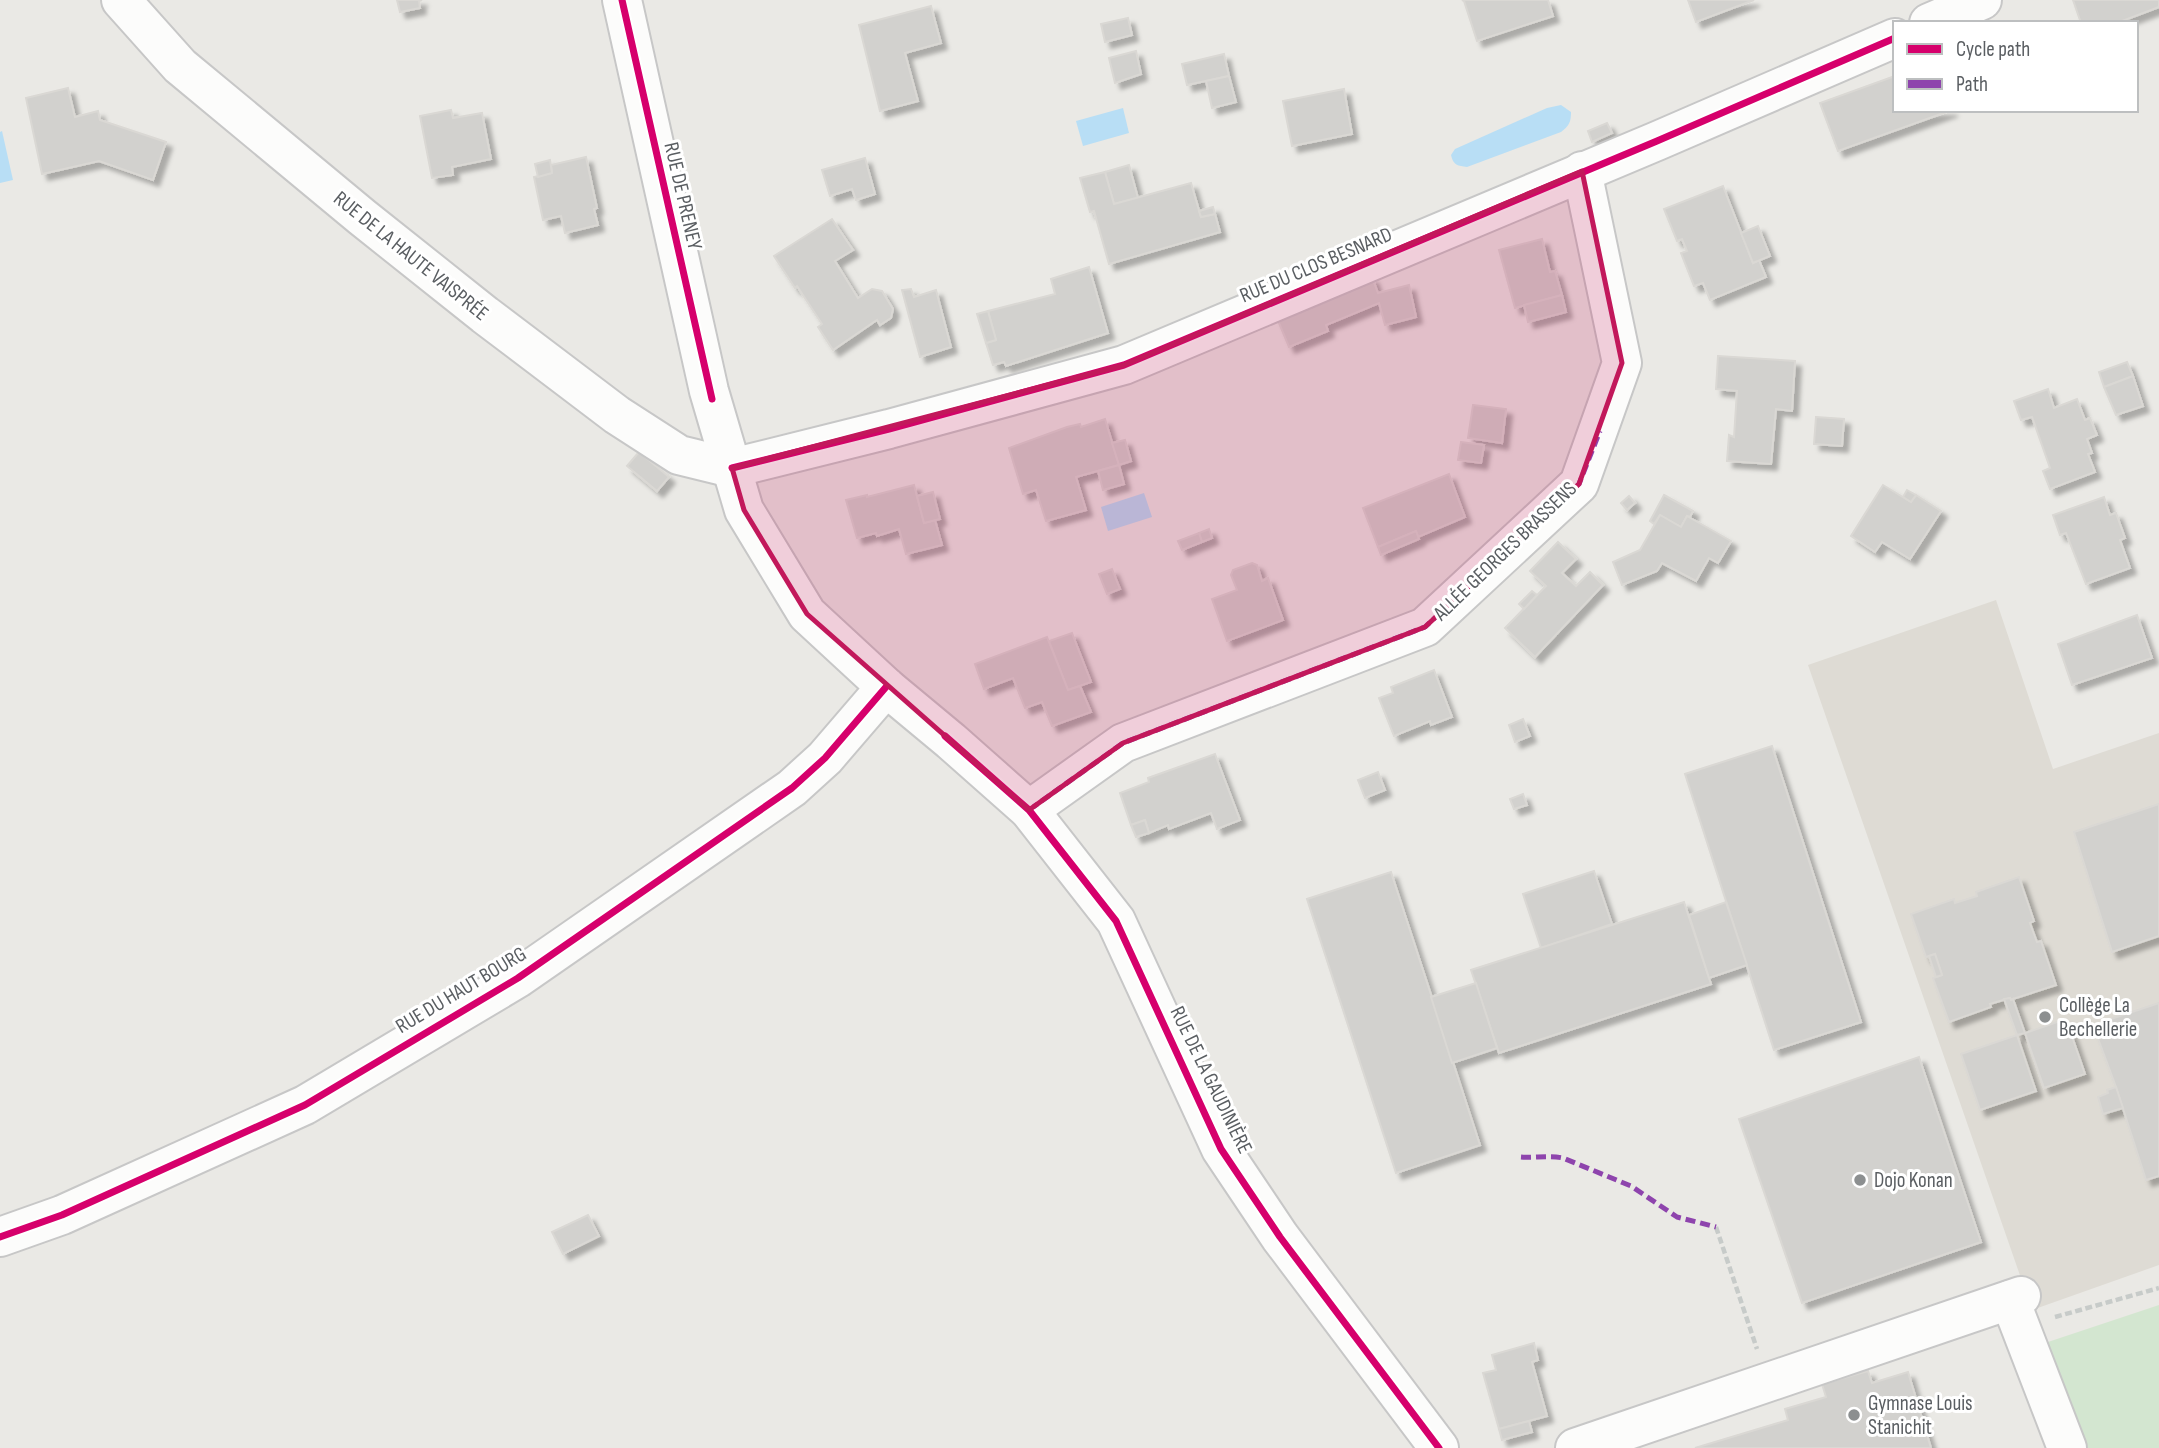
<svg xmlns="http://www.w3.org/2000/svg" width="2159" height="1448" font-family="'Sofia Sans Condensed',sans-serif">
	<defs>
		<filter id="shadow"><feDropShadow dx="6" dy="6" stdDeviation="2" flood-color="#0004"/></filter>
	</defs>
	<rect width="100%" height="100%" fill="#eae9e5"/>
	<polygon fill="#dedbd4" points="1996,600 2053,769 2159,733 2159,1265 2032,1310 1808,665"/>
	<polygon fill="#d3e6d0" points="2159,1305 2159,1448 2081,1448 2042,1344"/>
	<g fill="#b8def5">
		<path d="M1561,105l10,7c0,10 -2,14 -10,20l-94,35c-9,-1 -14,-2 -16,-12l4,-6 92,-41z"/>
		<polygon points="1123,108 1129,133 1083,146 1076,121"/>
		<polygon points="2,131 13,180 0,183 0,132"/>
		<polygon points="1144,493 1152,517 1108,531 1101,507"/>
	</g>
	<g fill="#d2d1ce" stroke="#dad8d4" stroke-width="2" filter="url(#shadow)">
		<polygon points="397,0 422,0 419,1 420,8 400,12"/>
		<polygon points="1462,0 1548,0 1553,16 1477,41 1464,1"/>
		<polygon points="1688,0 1754,0 1696,22"/>
		<polygon points="2073,0 2159,0 2159,7 2117,23 2081,23"/>
		<polygon points="931,6 941,43 905,53 918,101 880,111 859,25"/>
		<polygon points="1128,18 1132,35 1105,42 1101,24"/>
		<polygon points="1136,51 1141,74 1115,83 1109,58"/>
		<polygon points="1224,54 1229,76 1187,85 1182,64"/>
		<polygon points="1229,76 1236,102 1212,108 1206,81"/>
		<polygon points="1895,76 1895,110 1952,110 1838,151 1820,103"/>
		<polygon points="68,88 75,117 98,111 100,120 166,142 153,180 99,161 42,174 26,98"/>
		<polygon points="1344,89 1352,134 1292,146 1283,101"/>
		<polygon points="451,110 453,118 482,113 491,159 452,167 453,175 432,178 420,116"/>
		<polygon points="1607,123 1612,133 1592,142 1588,131"/>
		<polygon points="586,157 597,208 594,209 598,225 565,233 561,216 543,220 534,177 552,173 551,165"/>
		<polygon points="865,158 875,194 856,200 852,189 830,196 822,170"/>
		<polygon points="550,160 552,173 538,177 535,164"/>
		<polygon points="1129,165 1138,198 1114,204 1105,172"/>
		<polygon points="1105,172 1114,204 1191,183 1201,217 1215,214 1220,232 1109,264 1094,211 1090,212 1080,178"/>
		<polygon points="1723,186 1753,263 1759,260 1766,277 1710,300 1703,283 1694,286 1681,253 1687,251 1682,239 1677,241 1664,209"/>
		<polygon points="1213,207 1215,214 1201,217 1199,211"/>
		<polygon points="832,219 853,250 835,261 858,298 872,289 882,291 893,309 891,318 880,325 877,320 833,350 818,327 822,324 797,286 795,288 774,256"/>
		<polygon points="1758,226 1770,256 1753,263 1741,233"/>
		<polygon points="1542,239 1550,272 1555,271 1562,295 1515,308 1499,250"/>
		<polygon points="1089,267 1108,333 1006,366 1004,362 993,365 986,343 996,340 988,311 1055,294 1051,279"/>
		<polygon points="1372,277 1378,293 1409,285 1416,317 1385,325 1379,303 1326,325 1328,331 1289,347 1276,316"/>
		<polygon points="911,289 914,297 936,290 951,347 920,357 902,290"/>
		<polygon points="1562,295 1566,312 1528,322 1524,305"/>
		<polygon points="988,311 996,340 986,343 977,314"/>
		<polygon points="1718,356 1795,361 1792,411 1776,409 1771,464 1727,461 1729,435 1734,437 1737,391 1716,389"/>
		<polygon points="2127,362 2133,376 2104,387 2099,372"/>
		<polygon points="2133,376 2143,406 2116,415 2104,387"/>
		<polygon points="2048,389 2054,408 2077,399 2085,420 2090,418 2097,435 2087,439 2092,453 2088,454 2095,472 2050,489 2043,471 2050,468 2032,417 2021,420 2014,401"/>
		<polygon points="1473,405 1506,409 1502,443 1468,438"/>
		<polygon points="1816,417 1844,419 1842,446 1814,444"/>
		<polygon points="1105,419 1119,465 1076,477 1086,510 1046,521 1036,490 1023,494 1009,448 1067,427 1080,424 1081,427"/>
		<polygon points="1125,440 1131,461 1119,465 1112,443"/>
		<polygon points="1461,442 1484,445 1481,463 1458,460"/>
		<polygon points="639,452 669,477 657,491 627,466"/>
		<polygon points="1119,465 1124,484 1103,490 1098,471"/>
		<polygon points="1449,474 1465,517 1418,537 1416,531 1378,547 1363,508"/>
		<polygon points="914,485 924,523 935,520 942,545 906,554 899,529 877,536 876,533 857,538 846,500 867,495 867,497"/>
		<polygon points="1883,485 1911,502 1916,495 1941,511 1910,559 1882,542 1875,552 1851,536"/>
		<polygon points="1907,490 1916,495 1911,502 1903,497"/>
		<polygon points="933,492 940,519 924,523 917,496"/>
		<polygon points="1664,495 1693,511 1690,517 1687,516 1681,527 1660,515 1654,524 1650,521"/>
		<polygon points="1629,496 1635,503 1627,510 1621,503"/>
		<polygon points="2104,497 2110,515 2116,513 2125,538 2120,540 2130,568 2086,584 2066,533 2060,535 2053,515"/>
		<polygon points="1660,515 1681,527 1687,516 1731,541 1718,563 1709,558 1696,581 1662,563 1657,571 1622,585 1613,562 1640,550"/>
		<polygon points="1209,529 1212,538 1202,542 1199,533"/>
		<polygon points="1416,531 1419,539 1381,555 1378,547"/>
		<polygon points="1199,533 1202,542 1182,550 1178,541"/>
		<polygon points="1558,542 1576,559 1562,573 1576,586 1590,572 1603,585 1535,657 1505,628 1546,586 1530,571"/>
		<polygon points="1252,563 1257,565 1262,581 1268,578 1283,620 1227,641 1212,599 1237,590 1231,575 1233,570"/>
		<polygon points="1112,569 1120,589 1107,594 1099,574"/>
		<polygon points="1532,591 1537,595 1524,609 1519,604"/>
		<polygon points="2137,615 2152,658 2072,685 2058,644"/>
		<polygon points="1072,633 1091,682 1068,690 1049,641"/>
		<polygon points="1047,637 1068,690 1080,686 1091,712 1052,726 1042,702 1025,708 1013,678 984,689 975,664"/>
		<polygon points="1434,670 1452,717 1431,725 1430,721 1394,736 1379,698 1393,693 1391,687"/>
		<polygon points="1523,719 1530,736 1515,742 1509,725"/>
		<polygon points="1772,746 1861,1022 1774,1050 1685,774"/>
		<polygon points="1215,754 1240,820 1217,829 1211,813 1169,829 1168,825 1149,833 1145,820 1131,825 1120,793 1149,782 1148,778"/>
		<polygon points="1378,772 1385,790 1365,798 1358,780"/>
		<polygon points="1523,794 1527,805 1514,809 1510,799"/>
		<polygon points="2159,804 2159,936 2112,952 2074,832"/>
		<polygon points="1145,820 1149,833 1136,837 1131,825"/>
		<polygon points="1594,871 1612,924 1541,948 1523,894"/>
		<polygon points="1391,872 1480,1145 1396,1173 1307,899"/>
		<polygon points="2019,877 2034,921 2030,923 2037,942 2041,941 2056,985 2013,999 2011,1000 2010,998 1990,1004 1991,1007 1949,1022 1933,978 1942,975 1935,954 1926,957 1911,914 1954,899 1955,903 1977,896 1976,892"/>
		<polygon points="1684,902 1711,984 1499,1053 1471,970"/>
		<polygon points="1726,902 1747,965 1709,978 1689,915"/>
		<polygon points="1935,954 1942,975 1936,977 1929,956"/>
		<polygon points="1476,983 1497,1048 1452,1063 1431,997"/>
		<polygon points="2010,998 2011,1000 2013,999 2025,1033 2017,1035 2004,999"/>
		<polygon points="2159,1003 2159,1176 2146,1180 2116,1087 2093,1025"/>
		<polygon points="2066,1019 2085,1074 2044,1088 2025,1033"/>
		<polygon points="2017,1035 2036,1091 1980,1110 1961,1054"/>
		<polygon points="1919,1057 1981,1242 1802,1303 1739,1119"/>
		<polygon points="2116,1087 2123,1108 2103,1114 2098,1097 2108,1093 2107,1090"/>
		<polygon points="588,1215 599,1236 563,1254 552,1232"/>
		<polygon points="1534,1343 1538,1360 1532,1362 1547,1416 1499,1429 1483,1373 1496,1370 1492,1355"/>
		<polygon points="1868,1371 1872,1383 1908,1372 1931,1448 1695,1448 1788,1420 1785,1409 1826,1397 1822,1384"/>
		<polygon points="1529,1421 1532,1432 1502,1440 1499,1429"/>
	</g>
	<g fill="none" stroke-linecap="round" stroke-linejoin="round">
		<defs>
			<g id="minor">
				<polyline points="121,0 180,66 362,217 485,315 617,415 679,455 732,468 889,429 1124,365 1657,141 1895,38"/>
				<polyline points="622,0 709,391 744,510 807,614 886,687 951,741 1029,810 1116,921 1221,1149 1280,1237 1439,1448"/>
				<polyline points="1929,23 1982,0"/>
				<polyline points="1029,810 1123,743 1425,627 1579,484 1622,363 1582,171"/>
				<polyline points="0,1237 62,1215 305,1105 518,978 792,788 825,758 886,687"/>
				<polyline points="2010,1300 2067,1448"/>
				<polyline points="1575,1448 2021,1296"/>
			</g>
		</defs>
		<use href="#minor" stroke="#c7c7c7" stroke-width="42"/>
		<g stroke="#c7cbc9" stroke-width="4.5" stroke-dasharray="7 3.5" stroke-linecap="butt">
			<polyline points="1716,1227 1757,1349"/>
			<polyline points="2055,1317 2159,1288"/>
		</g>
		<use href="#minor" stroke="#fcfcfb" stroke-width="38"/>
		<g stroke="#8e44ad" stroke-width="5" stroke-dasharray="10 5" stroke-linecap="butt">
			<polyline points="1029,810 1123,743 1425,627 1579,484 1600,431"/>
			<path d="M1521,1157c14,1 28,-2 42,1l68,28 46,31 39,10"/>
		</g>
		<defs>
			<g id="cycleway">
				<polyline points="622,0 712,399"/>
				<polyline points="732,468 889,429 1124,365 1657,141 1895,38"/>
				<polyline points="945,736 1029,810 1116,921 1221,1149 1280,1237 1439,1448"/>
				<polyline points="0,1237 62,1215 305,1105 518,978 792,788 825,758 886,687"/>
			</g>
		</defs>
		<use href="#cycleway" stroke="#fff" stroke-width="11"/>
		<use href="#cycleway" stroke="#d6006c" stroke-width="7"/>
	</g>
	<path fill="#c2185b" fill-opacity="0.2" stroke="#c2185b" stroke-width="5" stroke-linejoin="round" d="M1582,171l40,192 -43,121 -154,143 -302,116 -94,67 -222,-196 -63,-104 -12,-42 392,-103z"/>
	<g fill="#8c8f90" stroke="#fff" stroke-width="2.5">
		<circle cx="2045" cy="1017" r="7"/>
		<circle cx="1860" cy="1180" r="7"/>
		<circle cx="1854" cy="1415" r="7"/>
	</g>
	<g text-anchor="middle" dominant-baseline="central" stroke-width="6" stroke-linejoin="round" paint-order="stroke">
		<g font-size="21" fill="#5a5e62" stroke="#fff">
			<text transform="translate(683 196) rotate(77)">RUE DE PRENEY</text>
			<text transform="translate(411 256) rotate(39)">RUE DE LA HAUTE VAISPRÉE</text>
			<text transform="translate(1316 265) rotate(-23)">RUE DU CLOS BESNARD</text>
			<text transform="translate(1505 551) rotate(-44)">ALLÉE GEORGES BRASSENS</text>
			<text transform="translate(461 990) rotate(-31)">RUE DU HAUT BOURG</text>
			<text transform="translate(1211 1080) rotate(64)">RUE DE LA GAUDINIÈRE</text>
		</g>
		<g font-size="21" fill="#5a5e62" stroke="#fff" text-anchor="start">
			<text x="2059" y="1005">Collège La<tspan x="2059" dy="24">Bechellerie</tspan></text>
			<text x="1874" y="1180">Dojo Konan</text>
			<text x="1868" y="1403">Gymnase Louis<tspan x="1868" dy="24">Stanichit</tspan></text>
		</g>
	</g>
	<rect x="1893" y="21" width="245" height="91" fill="#ffffff" stroke="#bdbfc0" stroke-width="2"/>
	<rect x="1907" y="44" width="35" height="10" fill="#d6006c" stroke="#bdbfc0" stroke-width="2"/>
	<text x="1956" y="56" font-size="21" fill="#5a5e62">Cycle path</text>
	<rect x="1907" y="79" width="35" height="10" fill="#8e44ad" stroke="#bdbfc0" stroke-width="2"/>
	<text x="1956" y="91" font-size="21" fill="#5a5e62">Path</text>
</svg>
